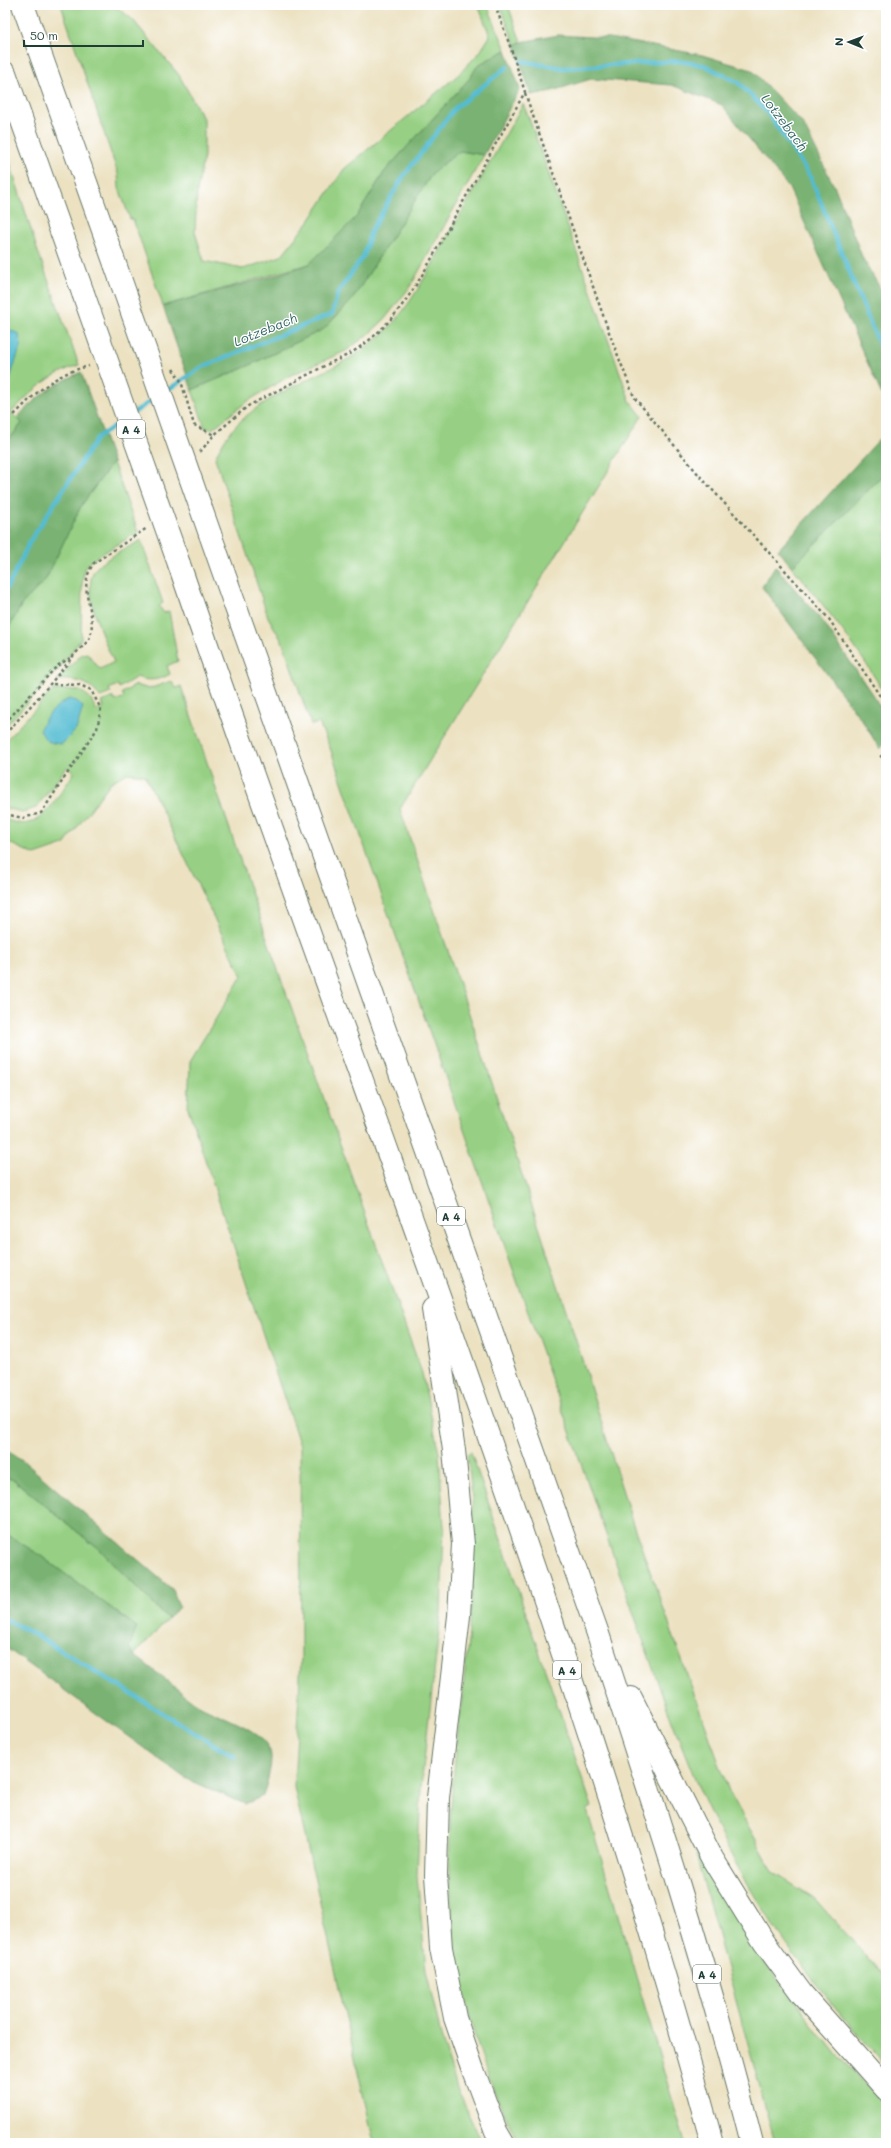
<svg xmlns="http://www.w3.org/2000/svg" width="891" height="2148" font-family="Mali,sans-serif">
	<rect width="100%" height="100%" fill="#fff"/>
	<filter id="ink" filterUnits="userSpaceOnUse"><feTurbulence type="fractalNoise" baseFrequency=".025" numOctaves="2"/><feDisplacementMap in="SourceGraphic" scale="8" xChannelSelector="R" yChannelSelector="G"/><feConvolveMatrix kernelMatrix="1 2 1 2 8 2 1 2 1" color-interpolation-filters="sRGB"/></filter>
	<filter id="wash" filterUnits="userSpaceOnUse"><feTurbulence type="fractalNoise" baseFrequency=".012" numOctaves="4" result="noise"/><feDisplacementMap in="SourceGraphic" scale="16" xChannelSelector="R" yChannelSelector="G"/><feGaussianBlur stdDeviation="0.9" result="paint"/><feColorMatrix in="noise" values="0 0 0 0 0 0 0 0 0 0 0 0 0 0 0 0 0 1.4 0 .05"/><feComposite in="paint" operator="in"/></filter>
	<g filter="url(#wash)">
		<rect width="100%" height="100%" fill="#ece2c2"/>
		<g fill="#97d084" stroke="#5b865c">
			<polygon points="61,5 114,5 133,20 179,75 204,120 204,156 197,191 195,232 204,261 243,269 281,256 309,221 344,169 458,75 480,52 490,36 478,5 487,5 506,50 478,65 470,78 385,171 357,216 309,264 163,306 133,219 130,219 119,188 118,174"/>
			<polygon points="500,5 508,5 521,42 515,45"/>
			<path d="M523,104l7,17 100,280 12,15 -242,393 78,231 102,313 53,171 96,267 45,82 40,25 72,80v87c-64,-69 -122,-143 -164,-228 -23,-44 -40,-91 -58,-137l-334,-952 -11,-25 -8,2 -28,-82 -15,-26 -53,-159c22,-55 86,-72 133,-99 9,-5 17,-11 25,-17 33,-24 58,-76 78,-111 24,-42 48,-84 72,-127z"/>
			<path d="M5,147l33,105 41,113c-30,9 -47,26 -68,48l11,10 -17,22z"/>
			<polygon points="460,151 484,155 410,287 384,320 370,333 346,351 291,375 248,401 212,429 205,428 192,390 248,366 324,329 352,300 433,172"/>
			<polygon points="113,462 138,532 92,560 84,569 82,585 81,639 59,669 5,727 5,634 22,604 46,579 81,506"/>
			<path d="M886,472v224c-27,-47 -60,-88 -94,-129z"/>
			<path d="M141,540l22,63 -4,3 5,7 5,-2 9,50 -11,5 3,8c-9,6 -23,8 -33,3l-18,11 -1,-3 -9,4 2,4 -11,4c-12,-16 -23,-18 -43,-17l25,-26 5,-1 13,16 14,-7c-9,-19 -35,-75 -18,-94 8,-9 34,-21 45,-28z"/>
			<path d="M171,681l5,7 5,-2 93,273 148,414 17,80 5,75 -3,84 -20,175 -4,88 9,95 16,70 15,48 25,55h-108l-80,-356 7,-130 -1,-211 -112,-338 2,-47 52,-85 -97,-201 -18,-2 -16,9 -47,63 -29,10 -30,-14v-22c8,3 19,7 27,3 16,-6 32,-35 42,-49l-7,-6 -31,41 -13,4 -18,-4v-67l48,-51c22,-1 34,-3 43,20l8,-2 -2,-6 11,-5 2,4 9,-4 -2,-4 14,-8 13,4z"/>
			<path d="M471,1452l121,355 -5,3 98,333h-166c-60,-110 -78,-238 -66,-362 10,-109 31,-218 14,-327z"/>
			<polygon points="5,1477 14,1480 102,1552 168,1619 134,1655 129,1648 136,1627 41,1556 5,1533"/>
			<polygon points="696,1855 699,1855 751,1944 836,2054 886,2105 886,2143 775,2143"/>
		</g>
		<g fill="#79b272" stroke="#4c7853">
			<polygon points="558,35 609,38 702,55 752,70 803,124 836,190 863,259 886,298 886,404 789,188 722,105 672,85 591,79 552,91 531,95 515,45 521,42"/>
			<polygon points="506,50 520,89 484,155 460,151 433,172 352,300 324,329 248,366 192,390 163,306 274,276 309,264 357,216 385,171 470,78 478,65"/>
			<path d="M81,372l32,90 -32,44 -35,73 -24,25 -17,30v-189l17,-22 -5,-5c22,-24 35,-32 64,-46z"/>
			<polygon points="886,432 886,472 792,567 778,550"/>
			<polygon points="775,566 824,623 876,700 886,717 886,742 880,749 863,722 762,587"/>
			<polygon points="5,1450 21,1459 173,1590 179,1607 168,1619 102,1552 14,1480 5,1477"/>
			<path d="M5,1533l36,23 96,71 -8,21 5,7c20,15 40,32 60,47 21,14 66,24 76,49 4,10 -4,35 -7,45l-18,8 -60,-26 -180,-131v-80l3,-4 -3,-3z"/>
		</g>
		<g fill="#53bcd1" stroke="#397c82">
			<polygon points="5,328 19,334 21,345 10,378 5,379"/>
			<path d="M69,699l8,2 6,6 -7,23 -14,14c-13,-1 -17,-2 -22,-15 5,-12 16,-24 29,-30z"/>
		</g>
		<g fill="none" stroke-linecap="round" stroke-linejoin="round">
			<g stroke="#53bcd1" stroke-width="4.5">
				<polyline points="521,61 562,68 678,61 704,65 739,83 767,112 810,176 886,361"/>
				<polyline points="166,391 202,367 332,314 338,293 364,255 371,231 403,177 455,108 507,67"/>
				<polyline points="132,414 155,398"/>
				<polyline points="5,590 12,579 30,541 97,438 122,421"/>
				<polyline points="5,1619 41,1638 234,1757"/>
			</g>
		</g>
	</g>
	<g filter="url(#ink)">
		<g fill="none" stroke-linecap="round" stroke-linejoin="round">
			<defs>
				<g id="highway">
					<polyline points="23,5 115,264"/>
					<polyline points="5,73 83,293"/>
					<path d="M210,534l387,1097c56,170 111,339 155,512"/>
					<path d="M179,564c180,525 387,1043 533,1579"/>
					<polyline points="433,1309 454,1450 463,1544 459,1616 438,1798 436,1875 441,1948 455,2018 473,2070 496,2131 503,2143"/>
					<polyline points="631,1698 712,1858 764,1942 802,1994 886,2089"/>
				</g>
			</defs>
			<use href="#highway" stroke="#677766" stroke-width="24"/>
			<g stroke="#677766" stroke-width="2.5" stroke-dasharray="3 3" stroke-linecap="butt">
				<polyline points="525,93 610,335 634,397 699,475 829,619 886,705"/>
				<polyline points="173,369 181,381 194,425 214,435"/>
				<path d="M14,415c24,-24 40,-41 75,-49"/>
				<path d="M200,452l14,-17 34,-29 84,-44c65,-25 95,-97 127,-153 22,-39 44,-78 66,-117l-15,-46 -15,-41"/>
				<polyline points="5,723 57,666 73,656"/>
				<path d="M5,734c24,-26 47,-51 69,-79 4,-5 13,-11 16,-18 8,-28 -15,-48 4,-74l53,-35"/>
				<polyline points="880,757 886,753"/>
				<polyline points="5,814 23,818 41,813 97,729 101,709 91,690 80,685 52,684"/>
			</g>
			<use href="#highway" stroke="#fff" stroke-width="22"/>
			<defs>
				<g id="highway-bridge">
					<polyline points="115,264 210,534"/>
					<polyline points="83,293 179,564"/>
				</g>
			</defs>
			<use href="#highway-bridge" stroke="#677766" stroke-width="24" stroke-linecap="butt"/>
			<use href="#highway-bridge" stroke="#fff" stroke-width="22"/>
		</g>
	</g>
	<g text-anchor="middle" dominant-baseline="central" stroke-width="3" stroke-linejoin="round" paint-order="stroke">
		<g fill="#fff" stroke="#627771" stroke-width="1">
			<rect x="117" y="420" width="28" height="18" rx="3"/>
			<rect x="437" y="1207" width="28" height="18" rx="3"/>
			<rect x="553" y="1661" width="28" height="18" rx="3"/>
			<rect x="693" y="1965" width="28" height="18" rx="3"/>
		</g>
		<g font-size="11" font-weight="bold" fill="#1f3d34">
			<text x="131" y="429">A 4</text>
			<text x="451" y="1216">A 4</text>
			<text x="567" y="1670">A 4</text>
			<text x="707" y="1974">A 4</text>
		</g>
		<g font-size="13" font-style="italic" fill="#2f6363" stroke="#fff">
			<text transform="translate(785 122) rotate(53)">Lotzebach</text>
			<text transform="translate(265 329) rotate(-22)">Lotzebach</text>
		</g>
	</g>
	<rect width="891" height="2148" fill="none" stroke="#fff" stroke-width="20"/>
	<g transform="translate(849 42) rotate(271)" stroke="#ffffff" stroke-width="3" paint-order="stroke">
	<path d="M0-3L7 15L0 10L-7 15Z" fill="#1f3d34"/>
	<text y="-6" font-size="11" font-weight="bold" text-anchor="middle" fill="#1f3d34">N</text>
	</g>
	<path d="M24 40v6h119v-6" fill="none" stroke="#1f3d34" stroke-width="2"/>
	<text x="30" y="40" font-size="12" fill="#1f3d34" stroke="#ffffff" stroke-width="3" paint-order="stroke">50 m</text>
</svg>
